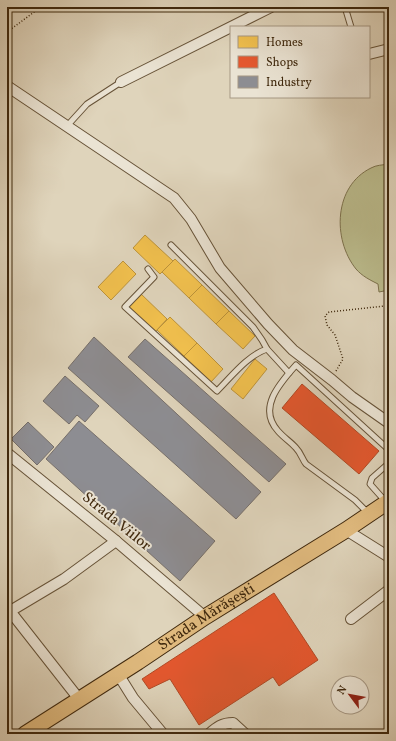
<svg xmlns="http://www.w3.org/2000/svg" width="396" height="741" font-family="Vollkorn,serif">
	<rect width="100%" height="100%" fill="#dfd4bb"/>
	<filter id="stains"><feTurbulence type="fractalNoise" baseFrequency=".005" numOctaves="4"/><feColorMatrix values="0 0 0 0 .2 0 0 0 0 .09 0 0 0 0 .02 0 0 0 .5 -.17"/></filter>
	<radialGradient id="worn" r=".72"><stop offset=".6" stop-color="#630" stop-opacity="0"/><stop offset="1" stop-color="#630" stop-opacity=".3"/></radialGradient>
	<path fill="#baba8b" stroke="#7c714c" d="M389,164v126l-10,2 -1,-8c-8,-4 -16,-8 -22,-15 -24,-30 -22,-83 15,-101 5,-3 12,-3 18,-4z"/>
	<g fill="#f2c14e" stroke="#bc933a">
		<polygon points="145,235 173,261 160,274 133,248"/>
		<polygon points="175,259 202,285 189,298 162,272"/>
		<polygon points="123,261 136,274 111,300 98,287"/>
		<polygon points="202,285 229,311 216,324 189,298"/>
		<polygon points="140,293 167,319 155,332 128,306"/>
		<polygon points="229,311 255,336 243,349 216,324"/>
		<polygon points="170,317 197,343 184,356 157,330"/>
		<polygon points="197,343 223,369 211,382 184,356"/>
		<polygon points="255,359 267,369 243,399 231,389"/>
	</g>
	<g fill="#e4572e" stroke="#b24924">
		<polygon points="302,384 379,451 359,474 282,408"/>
		<polygon points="274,593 318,660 279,686 273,677 199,725 170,679 149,689 142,679"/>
	</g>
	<g fill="#8d8d92" stroke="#766f6a">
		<polygon points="94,337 261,492 236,519 68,368"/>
		<polygon points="145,339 286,464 269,482 128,357"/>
		<polygon points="65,376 99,406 85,422 77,415 69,424 43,401"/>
		<polygon points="79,421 215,541 180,581 46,459"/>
		<polygon points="28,422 54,447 37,465 11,439"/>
	</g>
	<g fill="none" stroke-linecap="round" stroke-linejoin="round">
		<defs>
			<g id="service">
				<polyline points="345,7 351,27"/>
				<polyline points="67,126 87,104 121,82"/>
				<polyline points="171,245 253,327 262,340 267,349 289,373"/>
				<path d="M148,269l6,8 -29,30 92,84c14,-14 31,-36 50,-42"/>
				<polyline points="386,502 370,484 372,478 389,463"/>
				<path d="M368,513l-13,-13 -49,-36c-4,-5 -5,-11 -10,-16 -5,-6 -12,-10 -18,-17 -21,-23 2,-48 18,-66l93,85"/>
			</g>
			<g id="minor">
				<polyline points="369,54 389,49"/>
				<polyline points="121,82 271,7"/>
				<polyline points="7,86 174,198 191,219 220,268 268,324 293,350 332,380 352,397 389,423"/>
				<polyline points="7,453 116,541 205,617"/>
				<polyline points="346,530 389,557"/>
				<polyline points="10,611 79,699"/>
				<polyline points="7,613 64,579 116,541"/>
				<polyline points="351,619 389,590"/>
				<polyline points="118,674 133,698 163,734"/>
				<path d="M209,734c8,-7 13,-11 24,-11l12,11"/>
			</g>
			<g id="primary">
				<path id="s1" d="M25,734l113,-72 67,-45 141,-87 43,-29"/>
			</g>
		</defs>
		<use href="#service" stroke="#675338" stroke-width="7"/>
		<use href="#minor" stroke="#675338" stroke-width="12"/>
		<use href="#primary" stroke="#3f280d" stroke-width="17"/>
		<g stroke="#3f280d" stroke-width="1.5" stroke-dasharray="1 2" stroke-linecap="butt">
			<polyline points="7,32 41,7"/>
			<polyline points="336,371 343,359 335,335 327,325 325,316 329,312 385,306 389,297"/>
		</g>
		<use href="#service" stroke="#eae3d3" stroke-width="5"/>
		<use href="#minor" stroke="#eae3d3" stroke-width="10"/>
		<use href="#primary" stroke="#e0ba7e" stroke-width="15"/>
	</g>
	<g text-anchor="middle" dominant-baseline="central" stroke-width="4" stroke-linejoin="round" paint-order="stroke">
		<g font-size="15" fill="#3f280d" stroke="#eae3d3">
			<text transform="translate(116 522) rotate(39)">Strada Viilor</text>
			<text stroke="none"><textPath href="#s1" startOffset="216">Strada Mărășești</textPath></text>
		</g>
	</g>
	<rect width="396" height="741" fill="none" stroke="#dfd4bb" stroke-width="24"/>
	<rect x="8" y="8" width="380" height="725" fill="none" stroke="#3f280d" stroke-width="2"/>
	<rect x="12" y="12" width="372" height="717" fill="none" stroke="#3f280d"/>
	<rect x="230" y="26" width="140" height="72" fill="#eae3d3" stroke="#a69884"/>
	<rect x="238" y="36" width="20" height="12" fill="#f2c14e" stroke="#a69884"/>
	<text x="266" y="46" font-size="12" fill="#3f280d">Homes</text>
	<rect x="238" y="56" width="20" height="12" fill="#e4572e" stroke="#a69884"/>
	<text x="266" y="66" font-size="12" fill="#3f280d">Shops</text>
	<rect x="238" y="76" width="20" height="12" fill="#8d8d92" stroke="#a69884"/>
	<text x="266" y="86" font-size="12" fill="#3f280d">Industry</text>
	<g transform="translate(350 695) rotate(302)"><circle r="19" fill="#eae3d3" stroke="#a69884"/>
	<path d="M0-3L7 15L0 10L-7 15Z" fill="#8f2418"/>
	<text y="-6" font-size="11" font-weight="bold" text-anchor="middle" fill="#3f280d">N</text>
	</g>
	<rect width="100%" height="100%" filter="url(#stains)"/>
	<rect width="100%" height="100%" fill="url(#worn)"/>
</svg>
